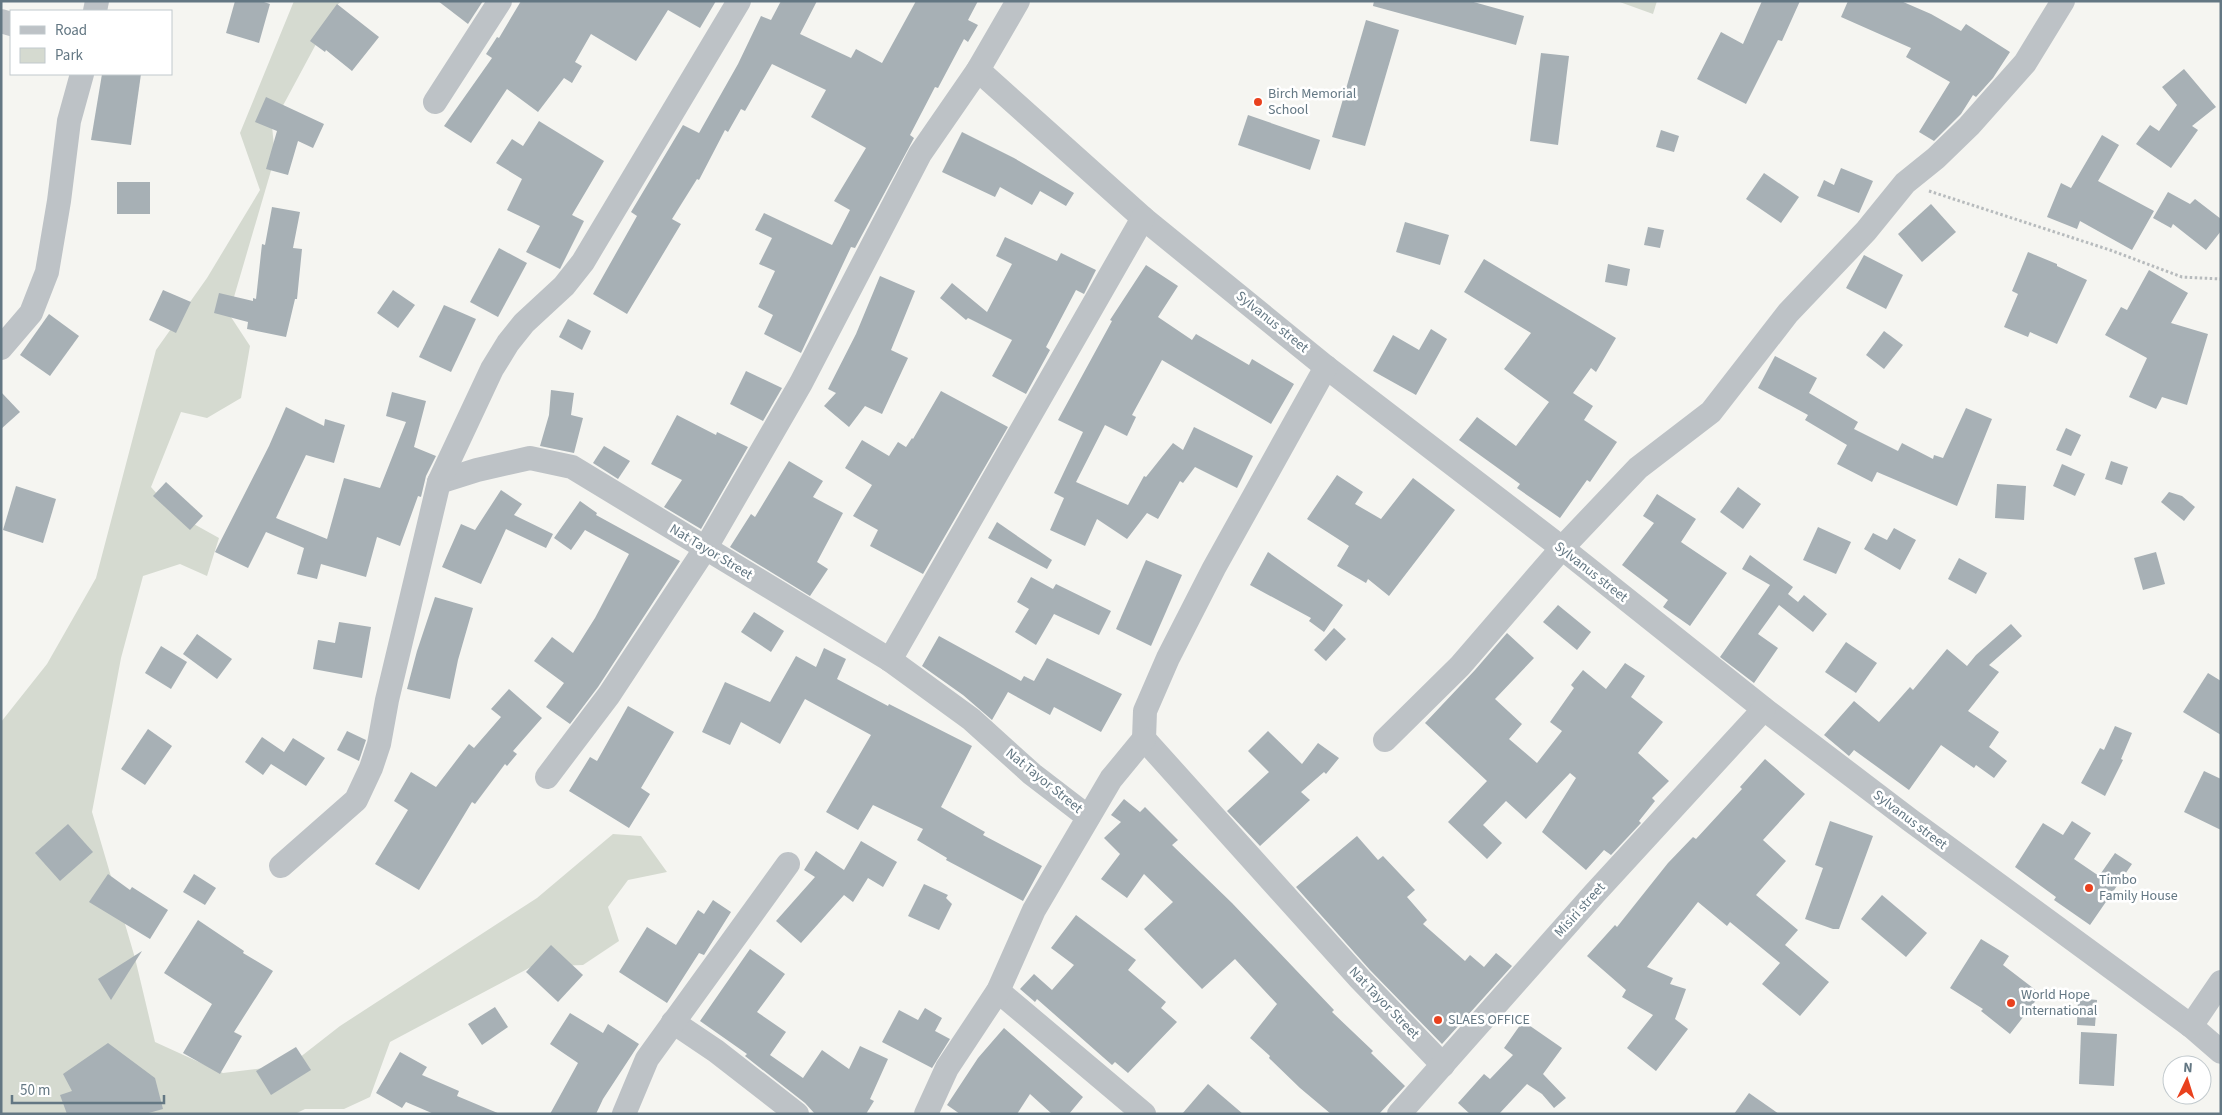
<svg xmlns="http://www.w3.org/2000/svg" width="2222" height="1115" font-family="'Source Sans 3',sans-serif">
	<rect width="100%" height="100%" fill="#f5f5f1"/>
	<g fill="#d5dad0">
		<polygon points="294,1 342,1 337,5 272,126 275,157 229,314 250,346 241,398 207,418 181,412 151,487 174,513 219,538 207,576 180,564 143,576 121,658 92,812 135,958 155,1042 223,1073 290,1065 340,1026 537,898 613,834 641,836 667,872 628,880 608,907 619,941 583,965 531,967 390,1042 370,1097 344,1109 305,1109 295,1114 1,1114 1,722 47,664 96,578 156,350 207,278 260,190 240,133"/>
		<polygon points="1617,1 1657,1 1653,14"/>
	</g>
	<g fill="#a7b0b5">
		<polygon points="235,1 261,1 270,4 259,43 226,33"/>
		<polygon points="438,1 483,1 468,24"/>
		<polygon points="521,1 716,1 700,28 668,10 636,61 591,34 575,62 582,66 572,83 564,78 538,112 507,89 471,143 444,126 492,58 486,54 497,37 499,38"/>
		<polygon points="781,1 817,1 800,34 851,58 856,49 882,63 916,1 978,1 968,20 978,25 968,42 964,39 938,88 935,87 910,135 914,138 855,248 851,247 801,353 764,334 773,315 758,307 775,271 759,264 772,238 755,230 764,213 832,245 850,210 834,201 866,148 811,117 826,90 772,64 745,111 741,109 728,132 725,130 699,180 697,179 672,219 681,224 627,314 593,294 637,216 631,212 683,125 699,133 738,64 761,16 771,20"/>
		<polygon points="1374,1 1470,1 1524,16 1516,45 1373,6"/>
		<polygon points="1762,1 1800,1 1782,41 1778,40 1746,104 1697,79 1721,32 1743,44"/>
		<polygon points="1848,1 1901,1 1931,14 1961,31 1966,24 2010,52 1993,78 1976,97 1973,95 1961,114 1934,141 1919,132 1950,82 1906,57 1911,48 1841,17"/>
		<polygon points="337,4 379,37 352,71 326,50 325,52 310,41"/>
		<polygon points="1366,20 1399,30 1365,146 1332,137"/>
		<polygon points="1541,53 1569,56 1558,145 1530,141"/>
		<polygon points="2184,69 2216,107 2192,126 2198,130 2171,168 2136,144 2150,125 2159,131 2177,105 2162,87"/>
		<polygon points="102,74 141,74 131,145 91,140"/>
		<polygon points="266,97 324,124 313,148 298,141 288,175 266,169 277,131 255,122"/>
		<polygon points="1248,115 1320,140 1310,170 1238,145"/>
		<polygon points="539,121 604,161 572,215 584,221 560,269 526,252 540,226 507,210 522,179 496,163 512,139 523,146"/>
		<polygon points="1661,130 1679,136 1674,152 1656,147"/>
		<polygon points="962,132 1014,158 1074,193 1066,206 1040,191 1032,205 1000,187 995,197 942,172"/>
		<polygon points="2102,135 2119,145 2098,181 2154,211 2132,250 2080,221 2077,229 2047,217 2061,183 2071,188"/>
		<polygon points="1841,168 1873,181 1859,213 1817,196 1824,180 1834,185"/>
		<polygon points="1764,173 1799,197 1781,223 1746,199"/>
		<rect x="117" y="182" width="33" height="32"/>
		<polygon points="2168,192 2190,204 2195,199 2221,219 2221,231 2206,250 2173,224 2171,228 2153,218"/>
		<polygon points="1931,204 1956,232 1922,262 1898,234"/>
		<polygon points="272,207 300,212 293,248 302,249 297,299 295,299 286,337 247,329 248,322 214,313 219,293 253,301 253,298 256,299 262,244 265,245"/>
		<polygon points="1405,222 1449,235 1440,265 1396,252"/>
		<polygon points="1648,227 1664,230 1660,248 1644,245"/>
		<polygon points="1005,237 1057,261 1061,253 1096,270 1084,294 1076,290 1046,347 1050,350 1026,394 992,376 1012,340 968,318 966,320 940,298 952,283 987,312 1012,264 996,256"/>
		<polygon points="499,248 527,263 498,317 470,302"/>
		<polygon points="2028,252 2057,264 2057,266 2087,280 2057,344 2030,332 2028,337 2004,327 2018,294 2012,291"/>
		<polygon points="1864,255 1903,275 1886,309 1846,288"/>
		<polygon points="1484,259 1616,338 1596,372 1591,368 1573,393 1593,406 1584,420 1617,442 1590,482 1587,480 1560,518 1517,488 1520,484 1459,440 1477,417 1516,446 1549,402 1504,369 1531,333 1464,292"/>
		<polygon points="1608,264 1630,269 1627,286 1605,282"/>
		<polygon points="1146,265 1178,286 1158,317 1192,340 1196,334 1249,365 1252,359 1294,384 1271,424 1162,360 1132,415 1136,417 1127,436 1105,425 1076,482 1128,505 1144,476 1146,477 1173,443 1183,450 1194,427 1253,456 1237,488 1195,467 1183,483 1180,481 1158,519 1147,513 1127,539 1097,519 1085,546 1050,530 1064,498 1054,493 1083,432 1058,420 1112,321 1110,320"/>
		<polygon points="2149,270 2188,293 2171,323 2208,334 2187,405 2162,397 2156,409 2129,397 2147,358 2105,335 2121,307 2127,310"/>
		<polygon points="880,276 915,291 891,350 908,358 882,414 865,406 849,427 824,406 836,393 828,389 856,334"/>
		<polygon points="163,290 191,302 176,333 149,320"/>
		<polygon points="393,290 415,305 398,328 377,313"/>
		<polygon points="444,305 476,319 451,372 419,357"/>
		<polygon points="49,314 79,336 50,376 20,355"/>
		<polygon points="568,319 591,331 582,350 559,337"/>
		<polygon points="1431,329 1447,339 1416,395 1373,371 1393,335 1419,350"/>
		<polygon points="1884,331 1903,345 1884,369 1866,355"/>
		<polygon points="1775,356 1817,378 1809,393 1858,422 1854,429 1898,451 1902,443 1933,459 1934,455 1943,458 1966,408 1992,419 1957,506 1877,472 1872,482 1837,464 1847,445 1805,420 1808,415 1758,388"/>
		<polygon points="746,371 782,388 763,421 730,404"/>
		<polygon points="551,390 574,393 571,415 583,418 574,453 540,446 549,415"/>
		<polygon points="941,391 1008,427 923,574 870,546 878,530 853,516 872,485 845,468 862,440 889,456 898,442 906,447 912,438 913,439"/>
		<polygon points="1,392 20,412 1,429"/>
		<polygon points="392,392 426,401 414,447 436,456 426,476 421,497 418,496 400,546 377,537 366,577 321,564 317,579 297,574 304,548 266,532 248,568 215,552 269,446 286,407 324,426 325,419 345,425 334,463 306,455 276,518 327,539 344,478 380,488 406,422 386,416"/>
		<polygon points="677,415 716,435 717,432 748,447 701,529 664,507 682,480 651,464"/>
		<polygon points="2066,428 2081,435 2071,456 2056,450"/>
		<polygon points="604,446 630,461 618,479 593,463"/>
		<polygon points="789,461 823,481 813,497 843,513 817,562 828,569 810,596 730,547 751,514 755,517"/>
		<polygon points="2111,461 2128,467 2122,485 2105,479"/>
		<polygon points="2062,464 2085,474 2075,496 2053,486"/>
		<polygon points="1337,475 1363,492 1355,504 1381,519 1413,478 1455,510 1389,596 1368,579 1366,583 1337,566 1349,546 1307,519"/>
		<polygon points="166,482 203,516 190,530 153,496"/>
		<polygon points="1997,484 2026,486 2024,520 1995,518"/>
		<polygon points="16,486 56,499 43,543 3,530"/>
		<polygon points="1738,487 1761,504 1743,529 1720,512"/>
		<polygon points="501,490 522,504 514,515 553,534 546,548 506,529 481,584 442,567 461,524 475,530"/>
		<polygon points="2169,492 2182,496 2195,507 2184,521 2161,502"/>
		<polygon points="1657,494 1696,519 1681,542 1727,573 1690,626 1663,607 1668,600 1622,565 1654,523 1643,516"/>
		<polygon points="580,501 597,513 596,515 680,561 598,687 570,724 546,707 564,683 534,661 552,637 573,653 595,618 629,554 585,530 571,550 554,538"/>
		<polygon points="997,522 1052,560 1047,569 988,538"/>
		<polygon points="1818,527 1851,542 1836,574 1803,560"/>
		<polygon points="1894,528 1916,540 1900,570 1864,549 1873,533 1887,540"/>
		<polygon points="1268,552 1343,605 1324,632 1309,621 1311,618 1250,585"/>
		<polygon points="2156,552 2165,584 2143,590 2134,558"/>
		<polygon points="1750,555 1793,587 1788,594 1798,602 1804,595 1827,614 1813,632 1779,605 1758,634 1778,648 1754,683 1720,657 1770,585 1742,569"/>
		<polygon points="1959,558 1987,573 1976,594 1948,579"/>
		<polygon points="1146,560 1182,575 1151,646 1116,629"/>
		<polygon points="1031,577 1053,589 1056,584 1111,611 1099,635 1054,614 1036,645 1015,632 1029,609 1017,602"/>
		<polygon points="435,597 473,608 458,660 450,699 407,689 417,651"/>
		<polygon points="1558,605 1591,632 1577,650 1543,622"/>
		<polygon points="754,612 784,631 771,652 741,632"/>
		<polygon points="339,622 371,627 362,678 313,669 318,640 335,643"/>
		<polygon points="2011,624 2022,636 1989,665 1999,672 1968,711 1999,732 1989,747 2007,761 1994,778 1976,765 1974,768 1941,745 1909,790 1854,750 1849,756 1824,735 1854,701 1879,722 1910,687 1913,690 1947,649 1967,666 1976,655"/>
		<polygon points="1334,628 1346,639 1326,661 1314,650"/>
		<polygon points="1507,633 1534,658 1495,699 1522,724 1509,739 1537,763 1562,731 1550,722 1574,688 1571,685 1583,670 1606,689 1625,663 1645,676 1631,697 1663,722 1638,753 1669,781 1652,798 1655,801 1639,821 1641,823 1611,855 1604,850 1586,870 1542,832 1576,778 1570,773 1526,819 1506,801 1483,825 1502,843 1487,859 1448,822 1487,781 1425,723 1475,670"/>
		<polygon points="197,634 232,659 217,679 183,654"/>
		<polygon points="939,636 1021,681 1024,676 1034,681 1047,658 1122,694 1101,732 1054,707 1050,715 1008,692 992,720 963,695 922,666"/>
		<polygon points="1846,642 1877,663 1856,693 1825,672"/>
		<polygon points="161,646 187,662 171,689 145,673"/>
		<polygon points="824,648 846,659 837,679 888,706 889,704 972,746 941,807 985,832 983,835 1042,866 1023,901 946,860 947,858 917,840 923,829 873,805 858,830 826,812 871,735 805,699 780,744 741,722 730,745 702,732 725,682 770,702 796,656 816,667"/>
		<polygon points="2208,673 2221,681 2221,735 2183,712"/>
		<polygon points="509,689 542,718 513,751 517,754 507,766 505,764 475,804 472,802 419,890 375,864 408,810 394,801 411,772 436,787 469,744 474,748 501,717 491,709"/>
		<polygon points="628,706 674,732 641,788 650,794 629,828 569,791 590,757 597,761"/>
		<polygon points="2115,726 2132,733 2121,759 2123,760 2105,796 2081,783 2100,748 2104,750"/>
		<polygon points="148,729 172,746 145,785 121,769"/>
		<polygon points="347,731 366,740 359,761 337,750"/>
		<polygon points="1268,731 1302,764 1318,743 1339,758 1326,774 1324,772 1301,792 1310,800 1260,846 1227,811 1269,772 1248,751"/>
		<polygon points="262,737 284,752 293,738 325,758 306,786 271,764 263,775 245,762"/>
		<polygon points="1765,759 1805,794 1763,840 1786,861 1756,895 1798,930 1785,945 1829,982 1800,1016 1762,984 1780,963 1730,922 1727,926 1698,902 1647,967 1673,978 1670,984 1686,989 1675,1019 1688,1029 1656,1071 1627,1048 1653,1015 1622,997 1626,990 1587,956 1615,925 1617,927 1668,863 1693,837 1696,839 1742,789 1740,787"/>
		<polygon points="2204,771 2221,779 2221,830 2184,812"/>
		<polygon points="1124,799 1140,812 1145,807 1178,840 1172,845 1232,903 1334,1010 1332,1012 1373,1051 1371,1053 1405,1086 1379,1114 1331,1114 1300,1088 1269,1058 1270,1056 1250,1038 1277,1004 1235,959 1202,989 1144,929 1173,902 1144,874 1127,898 1101,879 1120,854 1104,838 1121,822 1111,815"/>
		<polygon points="1830,821 1873,836 1839,929 1833,929 1805,919 1823,868 1815,865"/>
		<polygon points="2072,821 2091,833 2074,859 2099,876 2115,853 2132,864 2090,925 2054,900 2056,897 2015,867 2043,823 2063,835"/>
		<polygon points="68,824 93,852 60,881 35,853"/>
		<polygon points="1357,836 1378,860 1383,856 1415,890 1407,897 1427,920 1423,924 1465,961 1470,955 1484,967 1496,953 1512,966 1442,1044 1370,970 1296,887"/>
		<polygon points="861,841 897,862 883,887 868,878 853,902 844,895 801,943 776,921 815,877 804,870 816,851 844,870"/>
		<polygon points="108,874 130,890 132,887 168,910 150,939 89,902"/>
		<polygon points="194,874 216,888 205,905 183,892"/>
		<polygon points="924,884 948,895 946,898 952,904 939,930 908,916"/>
		<polygon points="1882,895 1927,933 1906,957 1861,919"/>
		<polygon points="713,900 731,912 704,955 699,953 667,1003 619,972 647,927 676,945 698,910 704,914"/>
		<polygon points="1076,915 1136,960 1128,970 1166,1002 1161,1008 1177,1022 1128,1073 1115,1062 1112,1065 1037,999 1035,1002 1020,989 1034,974 1052,990 1074,965 1051,948"/>
		<polygon points="198,920 244,951 243,953 273,971 234,1032 242,1036 220,1074 183,1053 212,1004 164,973"/>
		<polygon points="1981,939 2009,956 2003,965 2041,994 2010,1034 1981,1011 1983,1009 1950,988"/>
		<polygon points="551,945 583,975 558,1002 526,972"/>
		<polygon points="750,949 785,974 757,1012 786,1032 770,1055 803,1078 822,1050 849,1069 860,1046 888,1059 870,1099 874,1101 866,1114 815,1114 805,1103 745,1056 747,1054 700,1021"/>
		<polygon points="142,951 111,1000 98,979"/>
		<polygon points="2078,998 2097,1000 2095,1026 2077,1025"/>
		<polygon points="495,1007 508,1027 482,1045 468,1024"/>
		<polygon points="925,1008 942,1018 935,1031 950,1039 932,1068 882,1042 899,1010 918,1020"/>
		<polygon points="570,1013 603,1033 608,1024 639,1044 603,1099 596,1114 550,1114 578,1063 550,1044"/>
		<polygon points="1523,1021 1562,1048 1543,1074 1566,1098 1554,1108 1542,1094 1527,1084 1499,1114 1470,1114 1458,1103 1484,1074 1490,1079 1513,1055 1504,1048"/>
		<polygon points="1004,1028 1083,1097 1069,1114 1052,1114 1030,1094 1017,1114 960,1114 947,1105 978,1058"/>
		<polygon points="2081,1032 2117,1034 2114,1086 2079,1084"/>
		<polygon points="108,1043 155,1078 163,1109 145,1114 67,1114 60,1095 72,1091 63,1074"/>
		<polygon points="296,1047 311,1070 271,1095 256,1071"/>
		<polygon points="400,1052 427,1067 422,1075 459,1091 457,1096 500,1114 434,1114 406,1102 402,1108 376,1093"/>
		<polygon points="1208,1084 1243,1114 1182,1114"/>
		<polygon points="1749,1093 1779,1114 1734,1114"/>
	</g>
	<g fill="none" stroke-linecap="round" stroke-linejoin="round">
		<polyline stroke="#b7bbbd" stroke-width="3" stroke-dasharray="2.5 2.5" stroke-linecap="butt" points="1929,191 2110,250 2182,277 2221,279"/>
		<g stroke="#bdc2c6" stroke-width="24">
			<polyline points="95,11 97,1"/>
			<polyline points="1,21 11,24"/>
			<polyline points="978,70 1143,218 1326,367 1562,548 1764,709 1910,820 2191,1026 2221,1052"/>
			<polyline points="435,102 500,1"/>
			<polyline points="1,348 31,313 47,272 59,201 69,121 82,74"/>
			<polyline points="439,482 477,470 530,458 572,467 890,660 971,719 1032,774 1088,817"/>
			<polyline points="890,660 1143,218"/>
			<polyline points="1144,739 1360,979 1443,1065"/>
			<polyline points="1144,739 1145,711 1168,658 1214,568 1326,367"/>
			<polyline points="1385,740 1460,666 1562,548 1638,468 1711,412 1788,313 1866,231 1905,183 1936,158 1969,126 2025,63 2063,1"/>
			<polyline points="547,777 609,695 705,549 801,383 920,154 978,70 1018,1"/>
			<polyline points="281,866 356,800 371,768 379,744 387,700 439,482 492,369 508,343 524,323 564,286 583,262 739,1"/>
			<polyline points="998,991 1144,1114"/>
			<polyline points="673,1022 716,1051 797,1114"/>
			<polyline points="2191,1026 2221,982"/>
			<polyline points="624,1114 647,1059 788,864"/>
			<polyline points="926,1114 947,1068 998,991 1034,910 1111,779 1144,739"/>
			<polyline points="1399,1114 1594,894 1764,709"/>
		</g>
	</g>
	<g fill="#e9411e" stroke="#fff" stroke-width="2">
		<circle cx="1258" cy="102" r="5"/>
		<circle cx="2089" cy="888" r="5"/>
		<circle cx="2011" cy="1003" r="5"/>
		<circle cx="1438" cy="1020" r="5"/>
	</g>
	<g text-anchor="middle" dominant-baseline="central" stroke-width="5" stroke-linejoin="round" paint-order="stroke">
		<g font-size="14" fill="#637783" stroke="#fff" text-anchor="start">
			<text x="1268" y="94">Birch Memorial<tspan x="1268" dy="16">School</tspan></text>
			<text x="2099" y="880">Timbo<tspan x="2099" dy="16">Family House</tspan></text>
			<text x="2021" y="995">World Hope<tspan x="2021" dy="16">International</tspan></text>
			<text x="1448" y="1020">SLAES OFFICE</text>
		</g>
		<g font-size="14" fill="#637783" stroke="#fff">
			<text transform="translate(1272 322) rotate(39)">Sylvanus street</text>
			<text transform="translate(711 552) rotate(31)">Nat Tayor Street</text>
			<text transform="translate(1591 572) rotate(38)">Sylvanus street</text>
			<text transform="translate(1044 781) rotate(39)">Nat Tayor Street</text>
			<text transform="translate(1910 820) rotate(37)">Sylvanus street</text>
			<text transform="translate(1580 910) rotate(-48)">Misiri street</text>
			<text transform="translate(1384 1003) rotate(46)">Nat Tayor Street</text>
		</g>
	</g>
	<rect width="2222" height="1115" fill="none" stroke="#637783" stroke-width="5"/>
	<rect x="10" y="10" width="162" height="65" fill="#ffffff" stroke="#c1c9cd"/>
	<rect x="20" y="26" width="25" height="8" fill="#bdc2c6" stroke="#c1c9cd"/>
	<text x="55" y="35" font-size="15" fill="#637783">Road</text>
	<rect x="20" y="48" width="25" height="15" fill="#d5dad0" stroke="#c1c9cd"/>
	<text x="55" y="60" font-size="15" fill="#637783">Park</text>
	<g transform="translate(2187 1080) rotate(4)"><circle r="24" fill="#ffffff" stroke="#c1c9cd"/>
	<path d="M0-4L9 19L0 12L-9 19Z" fill="#e9411e"/>
	<text y="-8" font-size="14" font-weight="bold" text-anchor="middle" fill="#637783">N</text>
	</g>
	<path d="M12 1095v8h152v-8" fill="none" stroke="#637783" stroke-width="2.5"/>
	<text x="20" y="1095" font-size="15" fill="#637783" stroke="#ffffff" stroke-width="4" paint-order="stroke">50 m</text>
</svg>
